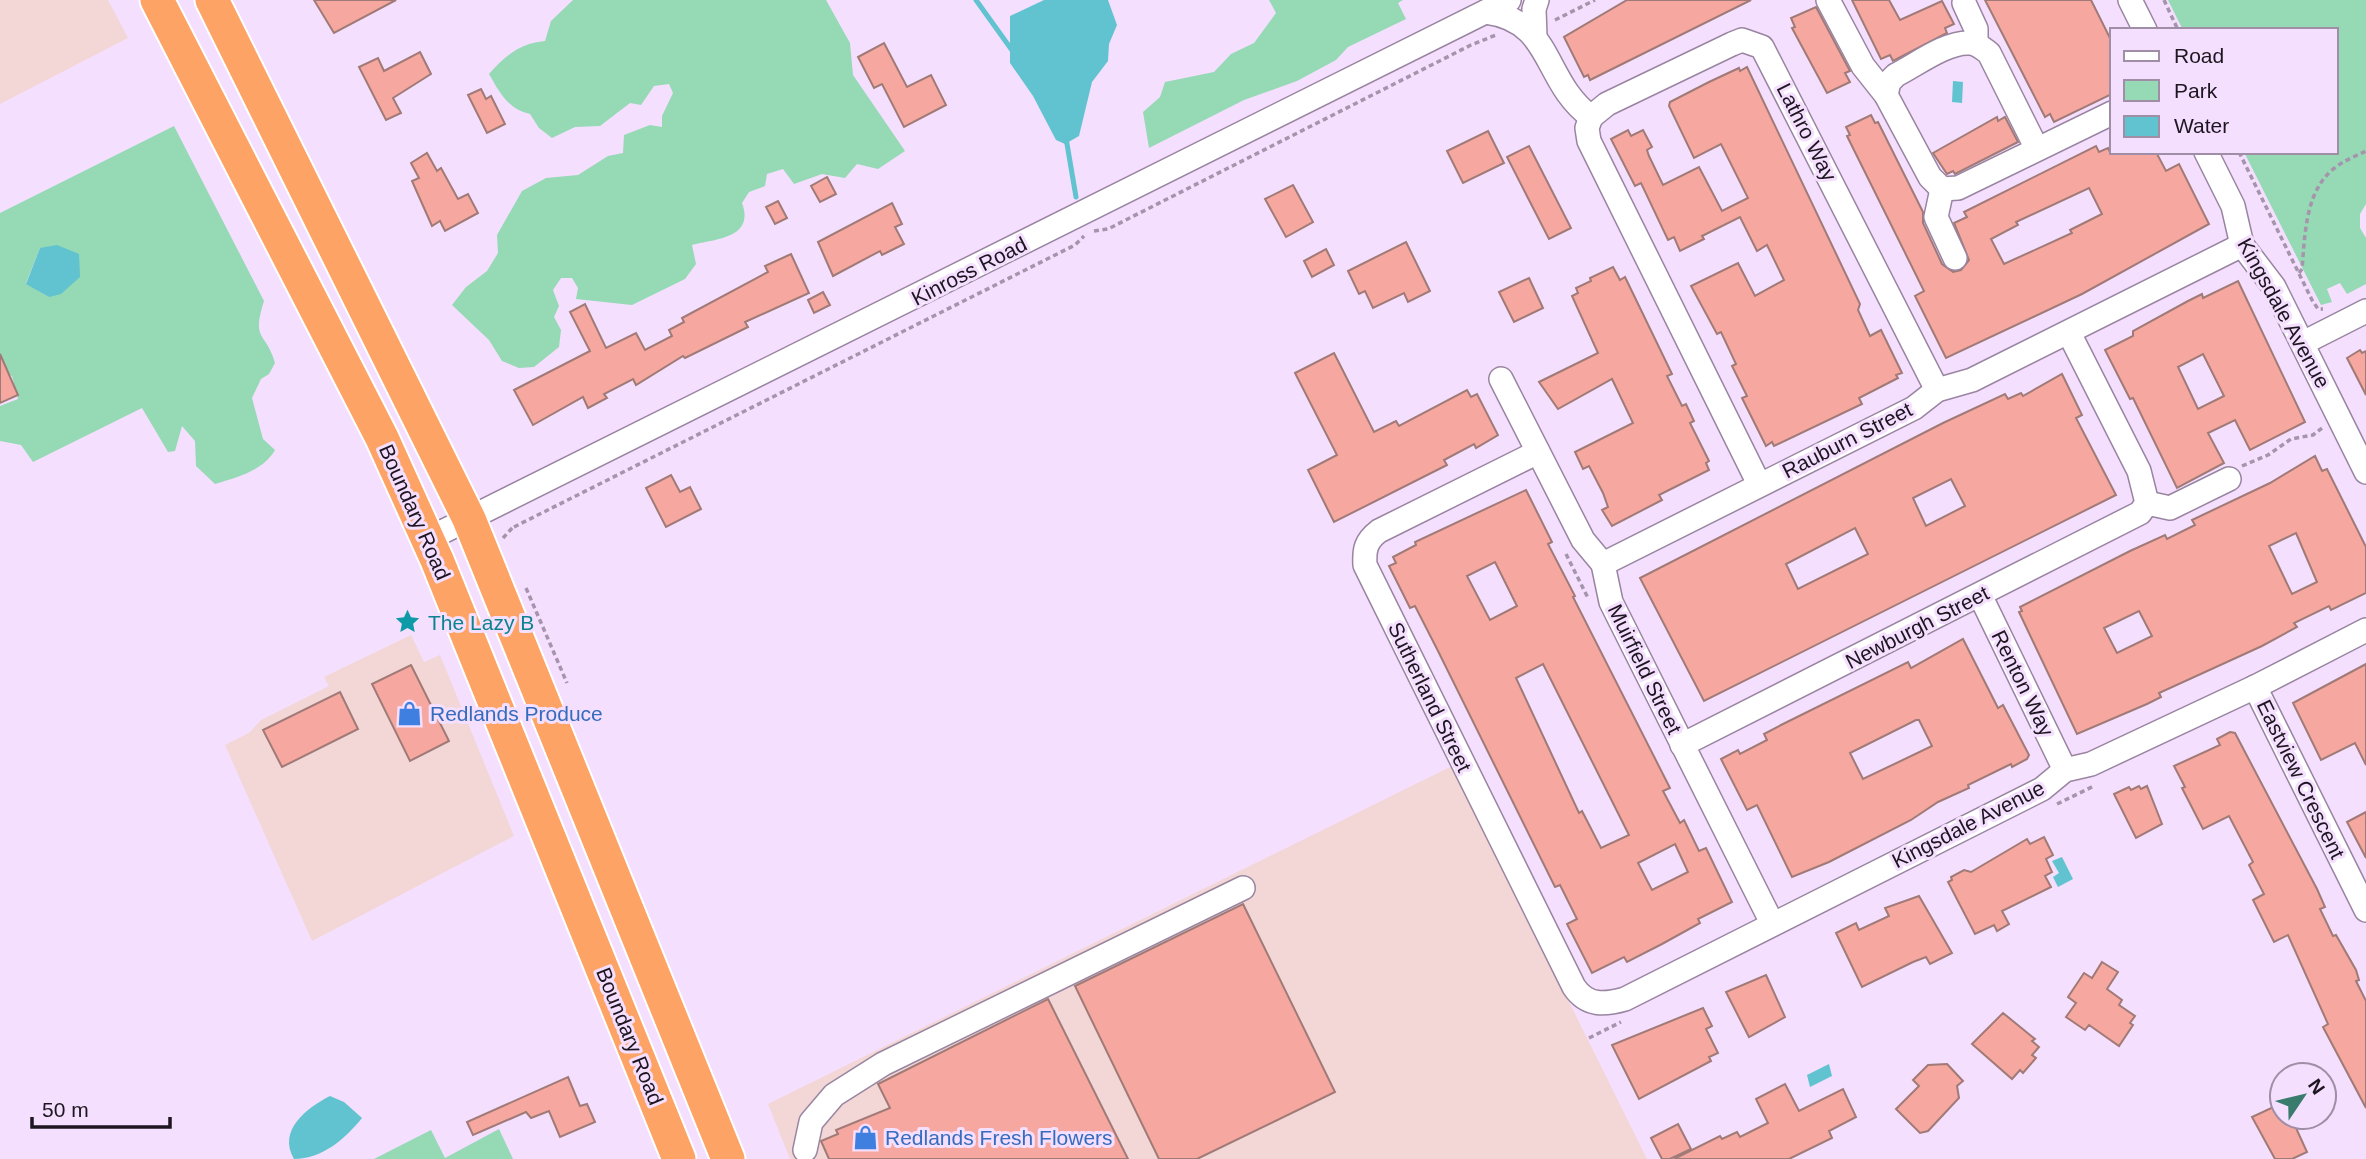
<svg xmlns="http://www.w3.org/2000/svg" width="2366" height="1159" font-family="Arial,sans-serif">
	<rect width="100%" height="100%" fill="#f5dffe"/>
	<g fill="#f2d7d6">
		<polygon points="0,0 108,0 128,38 0,104"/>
		<polygon points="411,635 424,662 440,655 514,836 312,941 225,745 249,733 261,720 329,686 324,677"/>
		<polygon points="1452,766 1647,1159 790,1159 768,1104"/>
	</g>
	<g fill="#95d9b5" fill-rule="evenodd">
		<path d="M573,0h253l24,43 3,32 52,76 -27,18 -21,-5 -12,14 -23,-4 -28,10 -11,-15 -16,5 -2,12 -16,6 -7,11c13,35 -26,36 -50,42l4,19 -11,15 -53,26 -56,-6 2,-11 -6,-10h-11l-8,12 6,16 -5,11 7,13 -2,17 -25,20 -15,1 -17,-7 -13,-21 -37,-35 14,-18 21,-16 11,-18 -1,-18 25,-44 24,-13 32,-3 30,-19 15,-3 1,-18 26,-10 12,2v-11l11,-23 -4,-9 -15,2 -13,19 -11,-2 -30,23 -25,1 -23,11 -13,-10 -9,-14c-22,-5 -30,-21 -41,-40 16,-18 31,-31 56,-33l6,-20z"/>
		<polygon points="1269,0 1403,0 1398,3 1406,19 1348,47 1336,60 1297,81 1244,100 1149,148 1143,112 1160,97 1165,82 1214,72 1231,54 1254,43 1276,13"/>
		<polygon points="2168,0 2366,0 2366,204 2360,214 2360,228 2366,238 2366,284 2347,294 2340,283 2327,289 2332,302 2321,305 2244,152 2336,152 2336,30 2183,30"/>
		<path d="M174,126l90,175c-13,41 2,30 11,62l-6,11 -8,5 -9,19 11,41 12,11c-12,21 -38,27 -60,34l-19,-18 -1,-25 -13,-15 -7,25 -7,1 -26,-44 -109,54 -12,-17 -21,-4v-35l18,-7 -6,-23 -6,-3 -6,3v-163zM40,248l9,49 -23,-14z"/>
		<polygon points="499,1129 513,1159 374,1159 431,1130 445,1158"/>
	</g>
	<g fill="#60c3cf">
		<polygon points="1044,0 1108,0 1117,25 1109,44 1108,61 1092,82 1079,136 1065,144 1056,140 1033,96 1010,63 1010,16"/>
		<polygon points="1953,81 1963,82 1962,103 1952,102"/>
		<polygon points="57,245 79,254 80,277 61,294 49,297 26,284 40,248"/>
		<polygon points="2062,857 2073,879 2058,887 2053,877 2059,873 2052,861"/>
		<polygon points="1829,1064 1832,1076 1810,1087 1807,1075"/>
		<path d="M330,1096l14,6 18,16c-17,21 -40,41 -68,41 -17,-29 13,-51 36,-63z"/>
	</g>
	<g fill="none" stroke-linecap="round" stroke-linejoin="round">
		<g stroke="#60c3cf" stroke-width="5">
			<polyline points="976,0 1014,53"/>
			<polyline points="1066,138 1076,197"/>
		</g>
	</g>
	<g fill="#f6a8a0" stroke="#a07a76" stroke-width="2" fill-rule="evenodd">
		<polygon points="314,0 396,0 334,33"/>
		<polygon points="1627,0 1751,0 1590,80 1588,75 1584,77 1564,37"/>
		<polygon points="1852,0 1889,0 1900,20 1942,1 1954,24 1945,28 1947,33 1893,61 1890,55 1881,59"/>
		<polygon points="1985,0 2091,0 2112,42 2110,49 2112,94 2054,122 2050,114 2045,117"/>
		<polygon points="1816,7 1850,71 1845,73 1850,82 1827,93 1792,28 1795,27 1791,18"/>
		<polygon points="884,43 907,87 931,75 946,105 904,127 882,84 874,88 858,57"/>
		<polygon points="420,52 431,74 393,98 401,113 386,120 359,67 378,58 384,71"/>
		<polygon points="1747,67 1860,304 1858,310 1870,336 1881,330 1902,373 1896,375 1898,378 1859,398 1862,404 1774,446 1772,442 1766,446 1742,398 1747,396 1732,366 1736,364 1721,332 1717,334 1691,286 1738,263 1755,296 1784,280 1767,245 1757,251 1740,217 1702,236 1704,239 1680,251 1674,237 1668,240 1641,183 1635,186 1611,139 1628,130 1631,136 1643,130 1652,147 1647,150 1649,156 1663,185 1699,167 1722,211 1748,198 1721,144 1694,158 1669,106 1670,102 1709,82 1739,68 1740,71"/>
		<polygon points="481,89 486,99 491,96 505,124 487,133 468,95"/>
		<path d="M1871,115l4,8 3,-1 45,90v11l19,41 11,8 8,-2 8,-10 -15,-37 13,-6 -3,-5 132,-66 3,6 9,-4 2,4h46l10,19 13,-7 30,60 -127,70 -136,64 -31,-62 9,-5 -77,-155 3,-1 -4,-8zM2089,188l13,26 -32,16 2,3 -68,31 -13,-25 27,-14 -2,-3z"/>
		<polygon points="1997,117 1998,121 2005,117 2018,142 1955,174 1953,171 1947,174 1933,153"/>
		<polygon points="1488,131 1504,163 1463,183 1447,151"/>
		<polygon points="1529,146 1571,228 1549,239 1507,157"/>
		<polygon points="427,153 437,171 441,168 458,199 468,194 478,213 445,231 440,221 432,226 412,181 419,178 411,163"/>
		<polygon points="827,177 836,194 820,202 811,186"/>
		<polygon points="1293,185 1313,222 1286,237 1265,199"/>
		<polygon points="778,201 787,218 775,224 766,207"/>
		<polygon points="892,203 902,224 895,227 904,244 882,255 880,251 833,276 818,242"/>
		<polygon points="1406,242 1430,291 1408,302 1404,293 1373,308 1365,291 1359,294 1348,271"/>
		<polygon points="1326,249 1334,265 1312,277 1304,261"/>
		<polygon points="791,254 809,293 745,322 748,327 685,358 683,356 636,385 633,379 604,394 607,398 588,408 583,397 533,425 514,390 590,351 570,312 585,304 606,348 636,333 645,350 672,336 669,330 684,322 682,318 768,272 765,266"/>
		<polygon points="1613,267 1620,280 1625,277 1672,374 1667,376 1682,406 1686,404 1694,421 1690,423 1709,461 1706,463 1709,470 1659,495 1662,500 1612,526 1602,510 1608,507 1603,493 1589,466 1583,469 1575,452 1633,423 1612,379 1558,409 1539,382 1598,353 1572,296 1578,293 1576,288 1591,281 1590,278"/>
		<polygon points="1529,278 1543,308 1514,322 1499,292"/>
		<path d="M2238,281l67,141 -55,28 -15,-30 -27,13 16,30 -47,25 -44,-90 -3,1 -25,-49 28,-14v-5l55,-30 14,-7 1,4zM2203,354l21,42 -26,13 -20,-42z"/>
		<polygon points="823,292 830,305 814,313 808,300"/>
		<polygon points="2360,350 2362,353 2366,351 2366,395 2347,358"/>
		<polygon points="1334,353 1374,432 1396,421 1399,426 1467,390 1471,397 1477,394 1498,435 1476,448 1474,444 1444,460 1447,465 1334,522 1308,470 1337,455 1295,373"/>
		<polygon points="0,354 18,395 0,403"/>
		<path d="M2062,374l20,41 -6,3 40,77 -412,206 -64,-123 303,-155 62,-29 3,5 13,-6 2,3zM1951,479l14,27 -39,20 -13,-28zM1855,528l13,26 -70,35 -12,-25z"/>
		<path d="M2315,456l7,15 5,-2 39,78v46l-35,17 -2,-4 -35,17 3,4 -35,19 -103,47 2,4 -14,7 -70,30 -58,-122 3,-1 -2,-4 110,-56 35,-16 2,4 28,-14 -3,-5 78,-37zM2296,533l21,49 -25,12 -23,-48zM2139,611l13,25 -35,17 -13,-25z"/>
		<polygon points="671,475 680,492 690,487 701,509 666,527 646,488"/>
		<path d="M1526,490l26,52 -4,2 27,52 -2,1 97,191 -7,3 17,32 4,-3 15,31 7,-3 26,54 -34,17 2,4 -38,21 -35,18 -3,-5 -32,16 -25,-49 10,-5 -17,-34 -5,2 -118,-238 -22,-43 -5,2 -21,-42 7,-3 -3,-6 23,-12 -1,-3zM1495,562l22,44 -27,14 -23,-44zM1543,664l86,171 -28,13 -19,-37 -3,2 -63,-135zM1675,844l13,28 -36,18 -14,-27z"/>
		<path d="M1963,639l35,69 5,-3 26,50 -2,4 -15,8 -1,-3 -43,21 1,3 -31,14 -27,18 -82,42 -37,15 -35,-72 -10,5 -26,-51 17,-9 2,4 27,-14 -3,-6 17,-9 127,-63 3,6zM1916,720h3l13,26 -69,33 -13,-26z"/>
		<polygon points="2366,664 2366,765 2355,743 2321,760 2293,703"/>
		<polygon points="411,665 449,741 410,761 372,684"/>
		<polygon points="340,692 358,729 282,767 263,730"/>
		<polygon points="2230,732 2235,733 2317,889 2325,907 2320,909 2333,936 2336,935 2356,970 2359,980 2356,981 2366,1001 2366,1108 2323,1027 2328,1024 2288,935 2274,942 2253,900 2264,894 2249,865 2253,862 2229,816 2203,829 2182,788 2185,787 2174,766 2220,745 2217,739"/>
		<polygon points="2139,786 2141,789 2147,786 2162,824 2136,838 2114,794 2129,787 2131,790"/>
		<polygon points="2366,812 2366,858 2347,822"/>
		<polygon points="2044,837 2053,855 2046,859 2052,872 2045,876 2051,887 2002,911 2009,924 1997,931 1994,925 1975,934 1948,882 1952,880 1951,877 1964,870 1971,872 2027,839 2030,844"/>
		<polygon points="1919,896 1952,953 1930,964 1926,957 1913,962 1862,987 1836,933 1856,923 1859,930 1889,916 1885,908"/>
		<polygon points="1243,904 1335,1092 1197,1159 1159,1159 1075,986"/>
		<polygon points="2102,962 2118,972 2107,989 2122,1000 2119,1005 2135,1016 2130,1023 2133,1025 2119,1046 2089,1025 2085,1030 2066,1017 2076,1003 2068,997 2084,973 2092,978"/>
		<polygon points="1766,975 1785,1017 1749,1037 1726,992"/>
		<polygon points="1048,999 1128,1159 829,1159 821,1141 838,1134 836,1130 890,1108 878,1084"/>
		<polygon points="1703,1008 1712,1026 1706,1029 1718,1053 1709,1057 1711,1061 1639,1099 1612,1045"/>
		<polygon points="2003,1013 2035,1039 2032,1041 2039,1047 2032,1055 2036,1058 2023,1073 2020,1070 2012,1079 1972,1044"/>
		<polygon points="1947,1064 1963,1081 1957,1086 1959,1098 1928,1131 1920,1133 1896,1109 1919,1086 1913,1080 1928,1065"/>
		<polygon points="568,1077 580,1106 587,1104 595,1122 560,1137 549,1111 531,1118 526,1112 473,1135 467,1122"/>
		<polygon points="1785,1084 1799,1111 1843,1089 1856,1117 1829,1131 1832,1138 1789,1159 1674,1159 1720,1136 1722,1139 1737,1132 1740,1137 1768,1123 1756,1099"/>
		<polygon points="2282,1103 2282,1117 2318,1117 2296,1128 2307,1152 2292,1159 2275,1159 2252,1117"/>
		<polygon points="1678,1124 1691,1149 1670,1159 1662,1159 1651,1138"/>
	</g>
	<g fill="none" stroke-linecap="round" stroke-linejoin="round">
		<defs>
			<g id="minor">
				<polyline points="1828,0 1863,66 1886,95 1930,177 1942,189 1958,188 2112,113"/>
				<polyline points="2130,0 2145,30"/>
				<polyline points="1964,3 1976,29 1976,44"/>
				<path d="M1486,12c68,9 56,69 105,105l-4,11 2,13 170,343"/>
				<polyline points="1535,37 1534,9 1537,0"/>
				<path d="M1886,95l3,-13 7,-7c20,-10 50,-33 73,-32 8,0 13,5 20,10l48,96"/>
				<polyline points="1591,117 1607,104 1732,44 1742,40 1762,47 1937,390"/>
				<polyline points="2206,152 2233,206 2242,245 2274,287 2366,472"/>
				<polyline points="1942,189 1936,217 1955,258"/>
				<polyline points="2303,343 2366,311"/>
				<polyline points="1501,379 1583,540 1603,564 1611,602 1772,923"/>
				<path d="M1538,452l-159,79c-13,10 -15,18 -14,34l209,422c13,19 30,18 51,12l417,-210 23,-19 26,-6 164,-77 111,-57"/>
				<polyline points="2147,503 2170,508 2229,479"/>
				<polyline points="428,539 1509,0"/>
				<polyline points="1603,564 1914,408 1937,390 1972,380 2242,245"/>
				<polyline points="1980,595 2065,770"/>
				<polyline points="2255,687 2366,910"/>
				<polyline points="1682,745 2140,513 2147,503 2139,471 2069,333"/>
				<polyline points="805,1150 811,1122 834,1095 883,1064 1243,888"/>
			</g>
			<g id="highway">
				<polyline points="157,0 382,438 437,560 679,1159"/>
				<polyline points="212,0 469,519 728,1159"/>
			</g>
		</defs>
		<use href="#minor" stroke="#9985a1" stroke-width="26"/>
		<use href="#highway" stroke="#fff" stroke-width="37"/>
		<g stroke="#a594ab" stroke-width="3.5" stroke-dasharray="5 3.5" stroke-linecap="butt">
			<polyline points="2164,0 2178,30"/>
			<polyline points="1555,20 1595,0"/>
			<polyline points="2239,152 2312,300 2318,309 2323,309"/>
			<polyline points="1094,231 1108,229 1471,45 1496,35"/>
			<path d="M2299,273l3,-4c3,-34 3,-80 34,-102 9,-7 20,-11 30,-16"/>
			<polyline points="2242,466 2268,455 2291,439 2313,435 2322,428"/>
			<polyline points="514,527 1075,245 1084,236"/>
			<polyline points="503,538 514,526"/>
			<polyline points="1566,554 1588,598"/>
			<polyline points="526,588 567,683"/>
			<polyline points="2057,804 2094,786"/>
			<polyline points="1589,1038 1621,1022"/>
		</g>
		<use href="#minor" stroke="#fff" stroke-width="23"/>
		<use href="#highway" stroke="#fca365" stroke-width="33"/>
	</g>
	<defs>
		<symbol id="sight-bare" viewBox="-9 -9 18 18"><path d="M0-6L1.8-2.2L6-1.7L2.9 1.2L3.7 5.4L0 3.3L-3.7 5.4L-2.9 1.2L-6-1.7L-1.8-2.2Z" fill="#0f9aa8" stroke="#f5dffe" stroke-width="2.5" paint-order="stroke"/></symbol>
		<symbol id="shop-bare" viewBox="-9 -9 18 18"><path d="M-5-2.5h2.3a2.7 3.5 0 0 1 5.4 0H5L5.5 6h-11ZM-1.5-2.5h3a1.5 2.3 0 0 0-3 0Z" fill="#3f7fe0" stroke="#f5dffe" stroke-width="2.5" paint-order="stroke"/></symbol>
	</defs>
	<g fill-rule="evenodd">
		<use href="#sight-bare" x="390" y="604" width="35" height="35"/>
		<use href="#shop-bare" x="392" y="696" width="35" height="35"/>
		<use href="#shop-bare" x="848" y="1120" width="35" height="35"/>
	</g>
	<g text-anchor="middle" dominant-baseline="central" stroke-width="6" stroke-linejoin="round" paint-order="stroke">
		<g font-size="21" fill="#1d1520" stroke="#f5dffe">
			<text transform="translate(1807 132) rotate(63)">Lathro Way</text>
			<text transform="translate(969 271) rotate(-27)">Kinross Road</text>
			<text transform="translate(2284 313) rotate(61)">Kingsdale Avenue</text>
			<text transform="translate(1847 440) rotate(-27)">Rauburn Street</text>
			<text transform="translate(415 512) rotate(66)">Boundary Road</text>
			<text transform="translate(1917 627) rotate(-27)">Newburgh Street</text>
			<text transform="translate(1645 669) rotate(64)">Muirfield Street</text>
			<text transform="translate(2023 683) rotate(64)">Renton Way</text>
			<text transform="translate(1430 697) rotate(64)">Sutherland Street</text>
			<text transform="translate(2301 779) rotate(64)">Eastview Crescent</text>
			<text transform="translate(1968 824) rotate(-27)">Kingsdale Avenue</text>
			<text transform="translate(630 1036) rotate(68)">Boundary Road</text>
		</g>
		<g font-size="21" fill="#0d838f" stroke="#f5dffe" text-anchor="start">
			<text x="428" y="622">The Lazy B</text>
		</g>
		<g font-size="21" fill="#366cbe" stroke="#f5dffe" text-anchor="start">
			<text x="430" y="713">Redlands Produce</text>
			<text x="885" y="1137">Redlands Fresh Flowers</text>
		</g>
	</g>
	<rect x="2110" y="28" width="228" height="126" fill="#f5dffe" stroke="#9f8ea5" stroke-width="2"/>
	<rect x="2124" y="51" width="35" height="10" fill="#ffffff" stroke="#9f8ea5" stroke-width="2"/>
	<text x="2174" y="63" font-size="21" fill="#1d1520">Road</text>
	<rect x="2124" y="80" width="35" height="21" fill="#95d9b5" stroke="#9f8ea5" stroke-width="2"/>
	<text x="2174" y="98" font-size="21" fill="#1d1520">Park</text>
	<rect x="2124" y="116" width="35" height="21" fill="#60c3cf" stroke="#9f8ea5" stroke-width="2"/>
	<text x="2174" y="133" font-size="21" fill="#1d1520">Water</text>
	<g transform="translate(2303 1096) rotate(55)"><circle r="33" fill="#f5dffe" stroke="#9f8ea5" stroke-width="2"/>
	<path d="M0-5L12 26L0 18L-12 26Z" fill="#397b6c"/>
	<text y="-10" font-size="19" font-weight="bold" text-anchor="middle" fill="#1d1520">N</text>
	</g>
	<path d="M32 1117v10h138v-10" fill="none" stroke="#1d1520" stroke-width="3.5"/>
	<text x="42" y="1117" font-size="21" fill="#1d1520" stroke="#f5dffe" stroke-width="5" paint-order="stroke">50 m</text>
</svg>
